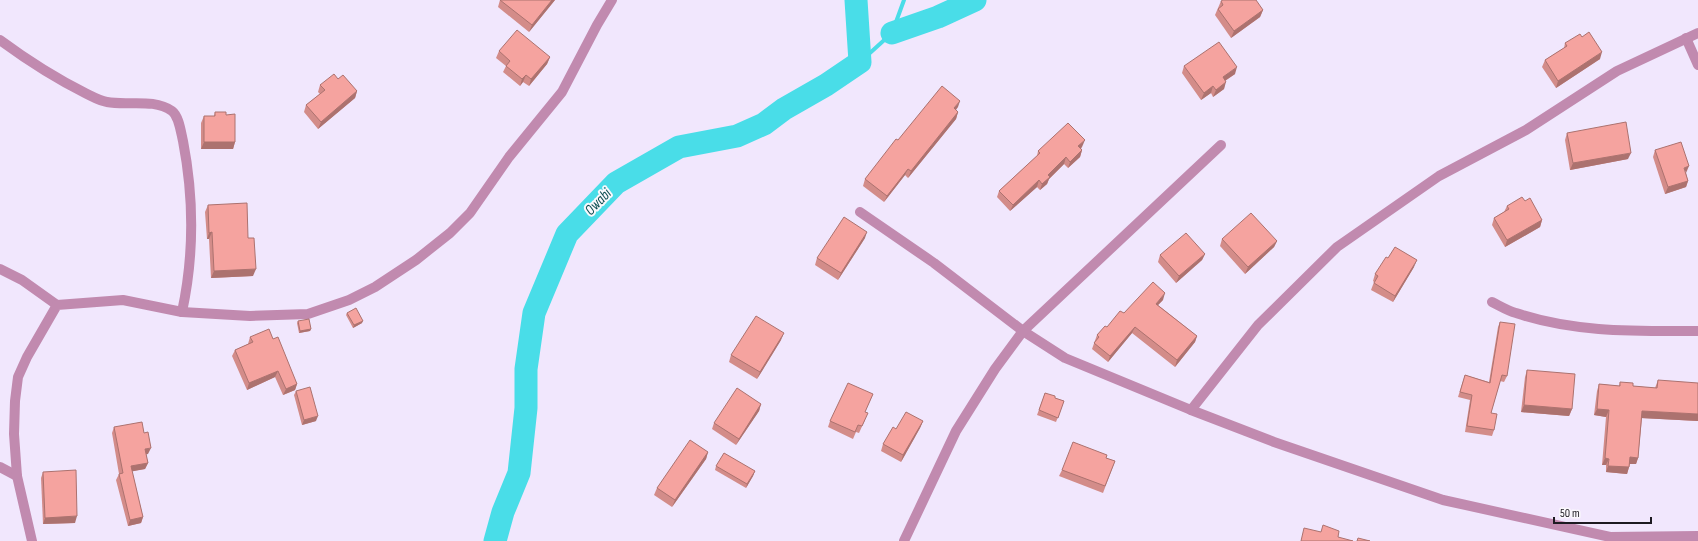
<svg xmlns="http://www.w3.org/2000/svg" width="1698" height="541" font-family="'Sofia Sans Condensed',sans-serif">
	<rect width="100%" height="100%" fill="#f1e7fd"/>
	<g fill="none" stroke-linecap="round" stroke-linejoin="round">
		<polyline stroke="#49dde8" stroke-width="4" points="860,62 892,33 904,0"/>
		<g stroke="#49dde8" stroke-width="23">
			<polyline points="892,33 938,17 975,0"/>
			<polyline points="495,541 503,512 519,473 526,408 526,369 534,313 567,234 616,183 679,147 737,136 764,124 784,109 826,85 860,62 856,0"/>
		</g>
		<g stroke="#c18aaf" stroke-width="10">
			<polyline points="1686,38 1698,65"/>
			<path d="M0,40c27,20 57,39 87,54 6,3 13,7 20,8 20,4 47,-4 65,9 7,5 9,22 11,30 11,57 11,115 -1,171"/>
			<polyline points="860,212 934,263 1023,331 1065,358 1191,410 1274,442 1443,500 1610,537 1698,536"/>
			<polyline points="0,269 22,280 57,305"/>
			<path d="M1492,302c8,4 16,9 24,11 59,20 121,18 182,18"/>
			<polyline points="1191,410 1258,325 1337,247 1439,176 1526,130 1617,71 1698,33"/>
			<polyline points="0,467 17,476"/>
			<polyline points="32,541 17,476 14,434 15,401 18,377 27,357 57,305 123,300 182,312 250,316 308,314 349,300 375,287 416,260 450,233 470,213 509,157 562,92 597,25 612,0"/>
			<polyline points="904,541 956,431 995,369 1023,331 1221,145"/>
		</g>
	</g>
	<g fill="#d38c89">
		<polygon points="500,0 555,0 529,32 498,7"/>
		<polygon points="1221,1 1263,10 1260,17 1231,38 1215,15"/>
		<polygon points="1582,37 1600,59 1556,88 1542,67 1545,60 1564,48 1565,43"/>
		<polygon points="499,51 550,57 547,64 529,86 523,82 520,86 503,72 506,66 496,58"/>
		<polygon points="1184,66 1235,74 1225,81 1224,89 1213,97 1211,93 1201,100 1182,73"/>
		<polygon points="338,79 357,91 355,98 318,129 304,112 306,105 320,94 318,92 320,85"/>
		<polygon points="958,107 956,110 958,112 956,119 908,178 905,175 884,202 863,186 865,179 898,140"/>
		<polygon points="215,112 226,115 235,142 233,149 201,149 201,123 204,116 214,116"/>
		<polygon points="1567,133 1628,159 1570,170 1565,140"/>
		<polygon points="1082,147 1081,148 1082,150 1080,157 1068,168 1064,164 1049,179 1047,184 1040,190 1037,187 1010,211 997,197 999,191 1037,156 1038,151"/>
		<polygon points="1655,150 1686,173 1688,181 1686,187 1665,194 1653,157"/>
		<polygon points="1525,201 1542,220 1540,227 1505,247 1492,225 1494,218 1504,212 1507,206"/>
		<polygon points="208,205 248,238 253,276 211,278 209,239 207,239 205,212"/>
		<polygon points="865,238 838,280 815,265 817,258"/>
		<polygon points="1222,239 1277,241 1274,247 1245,274 1220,246"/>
		<polygon points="1205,254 1202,260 1176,283 1158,262 1160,255"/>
		<polygon points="1388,258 1414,267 1393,302 1371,290 1374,282 1373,281 1375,274"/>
		<polygon points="1163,300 1158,305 1197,336 1195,342 1175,367 1132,333 1108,362 1092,349 1097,335 1124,313"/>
		<polygon points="347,313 362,323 353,328 346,315"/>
		<polygon points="298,321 311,329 310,331 299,333 297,323"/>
		<polygon points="1500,322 1507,376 1504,382 1500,381 1491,413 1494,430 1492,436 1465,432 1470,400 1458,397 1463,381 1465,375 1489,382 1498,327"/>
		<polygon points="250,337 273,339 297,384 295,390 283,395 275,377 247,390 232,356 235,350 248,344"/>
		<polygon points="781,340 757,379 729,362 731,355"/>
		<polygon points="1527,370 1572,409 1569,416 1521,412 1525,377"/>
		<polygon points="1658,380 1698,421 1642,418 1638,458 1636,464 1630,464 1627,474 1606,472 1606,465 1602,465 1606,417 1594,415 1597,391 1599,384 1619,386 1620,382 1633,386 1655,388"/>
		<polygon points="296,391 316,421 302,425 294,395"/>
		<polygon points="1045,393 1055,398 1064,401 1056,422 1037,415"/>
		<polygon points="873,394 865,412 865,420 859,433 856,432 853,439 828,427 830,421"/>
		<polygon points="761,404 759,411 736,445 712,429 714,423"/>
		<polygon points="923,421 920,428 901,462 881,451 883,444"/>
		<polygon points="114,427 148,454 146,454 148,463 145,469 132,471 143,517 141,523 128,526 116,480 119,474 112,433"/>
		<polygon points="708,452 706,459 672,507 654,495 657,488"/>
		<polygon points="1106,458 1115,461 1103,493 1059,476 1062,470"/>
		<polygon points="716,466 755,471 753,476 746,488 715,470"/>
		<polygon points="43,472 75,523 43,524 41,478"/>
	</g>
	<g fill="#ac726f">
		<polygon points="552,0 555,0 529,32 532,25"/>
		<polygon points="1263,10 1260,17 1231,38 1234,31"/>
		<polygon points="1602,52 1600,59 1556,88 1558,81"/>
		<polygon points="550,57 547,64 529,86 531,79"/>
		<polygon points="1237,67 1235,74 1220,84 1223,77"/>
		<polygon points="526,75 523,82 520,86 522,79"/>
		<polygon points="1226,82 1224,89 1213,97 1216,90"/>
		<polygon points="1213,86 1211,93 1201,100 1204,93"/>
		<polygon points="357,91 355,98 318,129 321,122"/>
		<polygon points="960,101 958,107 951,115 954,108"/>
		<polygon points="958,112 956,119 908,178 911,171"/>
		<polygon points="1085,140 1082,147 1076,153 1078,146"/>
		<polygon points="204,142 235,142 233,149 201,149"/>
		<polygon points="1082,150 1080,157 1068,168 1070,162"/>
		<polygon points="1631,153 1628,159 1570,170 1573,163"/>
		<polygon points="1066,157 1064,164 1049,179 1047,184 1040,190 1042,184 1048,175"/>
		<polygon points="1689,166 1686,173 1684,168"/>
		<polygon points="908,169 905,175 884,202 887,196"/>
		<polygon points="1039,180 1037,187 1010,211 1013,205"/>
		<polygon points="1688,181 1686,187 1665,194 1668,187"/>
		<polygon points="1542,220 1540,227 1505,247 1507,240"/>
		<polygon points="212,232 209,239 207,239 209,233"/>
		<polygon points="867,232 865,238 838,280 841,273"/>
		<polygon points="1277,241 1274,247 1245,274 1248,267"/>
		<polygon points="1205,254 1202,260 1176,283 1179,276"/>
		<polygon points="1417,260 1414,267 1393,302 1395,296"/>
		<polygon points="256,269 253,276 211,278 214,271"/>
		<polygon points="1165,293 1163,300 1153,310 1156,304"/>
		<polygon points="363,321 362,323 353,328 354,325"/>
		<polygon points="1135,327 1132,333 1108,362 1110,356"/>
		<polygon points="311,329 310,331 299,333 300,331"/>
		<polygon points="784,333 781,340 757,379 760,372"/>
		<polygon points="1197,336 1195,342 1175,367 1177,360"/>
		<polygon points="278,371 275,377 247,390 249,383"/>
		<polygon points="297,384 295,390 283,395 286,389"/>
		<polygon points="761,404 759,411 736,445 739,439"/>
		<polygon points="1524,405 1572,409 1569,416 1521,412"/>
		<polygon points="1597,409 1609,410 1606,417 1594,415"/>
		<polygon points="1642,411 1698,414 1698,421 1640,418"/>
		<polygon points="318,416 316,421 302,425 304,420"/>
		<polygon points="923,421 920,428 901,462 903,455"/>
		<polygon points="151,448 148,454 143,455 145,449"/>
		<polygon points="708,452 706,459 672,507 675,500"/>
		<polygon points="1630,457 1638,458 1636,464 1628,464"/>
		<polygon points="1605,458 1609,459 1606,465 1602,465"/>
		<polygon points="148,463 145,469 129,472 131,466"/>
		<polygon points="1608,466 1629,467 1627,474 1606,472"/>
		<polygon points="755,471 753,476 746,488 747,484"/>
		<polygon points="77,516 75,523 43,524 45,518"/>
		<polygon points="143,517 141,523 128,526 130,520"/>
	</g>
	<g fill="#f5a39f" stroke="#ac726f">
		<polygon points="500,0 552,0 532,25"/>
		<polygon points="1223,0 1256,0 1263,10 1234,31 1218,9 1223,5 1221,1"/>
		<polygon points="517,30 550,57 531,79 526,75 522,79 506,66 510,61 499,51"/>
		<polygon points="1589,32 1602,52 1558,81 1545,60 1567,46 1565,43 1580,34 1582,37"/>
		<polygon points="1219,42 1237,67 1223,77 1226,82 1216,90 1213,86 1204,93 1184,66"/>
		<polygon points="334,74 338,79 343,75 357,91 321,122 306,105 325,90 320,85"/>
		<polygon points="942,86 960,101 954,108 958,112 911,171 908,169 887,196 865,179 896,139 898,140"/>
		<polygon points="215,112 226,112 226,115 235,114 235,142 204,142 204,116 215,116"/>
		<polygon points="1626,122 1631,153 1573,163 1567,133"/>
		<polygon points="1068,123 1085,140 1078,146 1082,150 1070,162 1066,157 1048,175 1050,177 1042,184 1039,180 1013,205 999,191 1040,153 1038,151"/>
		<polygon points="1681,142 1689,166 1684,168 1688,181 1668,187 1655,150"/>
		<polygon points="1522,197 1525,201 1530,198 1542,220 1507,240 1494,218 1509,209 1507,206"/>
		<polygon points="247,203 248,238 254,238 256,269 214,271 212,232 209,233 208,205"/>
		<polygon points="1251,213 1277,241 1248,267 1222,239"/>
		<polygon points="844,217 867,232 841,273 817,258"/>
		<polygon points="1186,233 1205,254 1179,276 1160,255"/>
		<polygon points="1395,247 1417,260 1395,296 1374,283 1378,276 1375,274 1386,257 1388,258"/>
		<polygon points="1153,282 1165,293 1156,304 1197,336 1177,360 1135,327 1110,356 1094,343 1099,337 1097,335 1105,326 1107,327 1120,311 1124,313"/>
		<polygon points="356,308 363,321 354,325 347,313"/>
		<polygon points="756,316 784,333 760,372 731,355"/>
		<polygon points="309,319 311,329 300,331 298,321"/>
		<polygon points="1500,322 1515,324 1507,376 1502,375 1491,413 1497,414 1494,430 1467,426 1472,395 1460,392 1465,375 1490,383"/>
		<polygon points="269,329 273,339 278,337 297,384 286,389 278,371 249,383 235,350 253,342 250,337"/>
		<polygon points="1527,370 1575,374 1572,409 1524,405"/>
		<polygon points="1658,380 1698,383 1698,414 1642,411 1638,458 1630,457 1629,467 1608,466 1609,459 1605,458 1609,410 1597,409 1599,384 1620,386 1620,382 1633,383 1633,386 1657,388"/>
		<polygon points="848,383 873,394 865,412 868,413 862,426 858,425 855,432 830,421"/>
		<polygon points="310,387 318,416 304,420 296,391"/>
		<polygon points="737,388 761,404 739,439 714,423"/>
		<polygon points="1045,393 1055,396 1055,398 1064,401 1058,418 1039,410"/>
		<polygon points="906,412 923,421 903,455 883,444 893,427 896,429"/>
		<polygon points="142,422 144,433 148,432 151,448 145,449 148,463 131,466 143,517 130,520 119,474 123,473 114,427"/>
		<polygon points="690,440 708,452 675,500 657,488"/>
		<polygon points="1073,442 1107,455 1106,458 1115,461 1105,486 1062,470"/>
		<polygon points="724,453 755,471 747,484 716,466"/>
		<polygon points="76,470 77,516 45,518 43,472"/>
		<polygon points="1323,525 1339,531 1338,537 1353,541 1301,541 1304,528 1321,532"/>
		<polygon points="1358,538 1370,541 1357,541"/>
	</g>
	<g text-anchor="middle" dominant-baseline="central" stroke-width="4" stroke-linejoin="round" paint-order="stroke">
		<g font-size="15" font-style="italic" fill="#0d4e52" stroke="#faf8fc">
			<text transform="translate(598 202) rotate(-46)">Owabi</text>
		</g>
	</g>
	<path d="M1554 517v6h97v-6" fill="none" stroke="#1d1a21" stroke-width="2"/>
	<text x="1560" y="517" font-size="12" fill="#1d1a21" stroke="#faf8fc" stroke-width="3" paint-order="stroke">50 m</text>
</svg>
